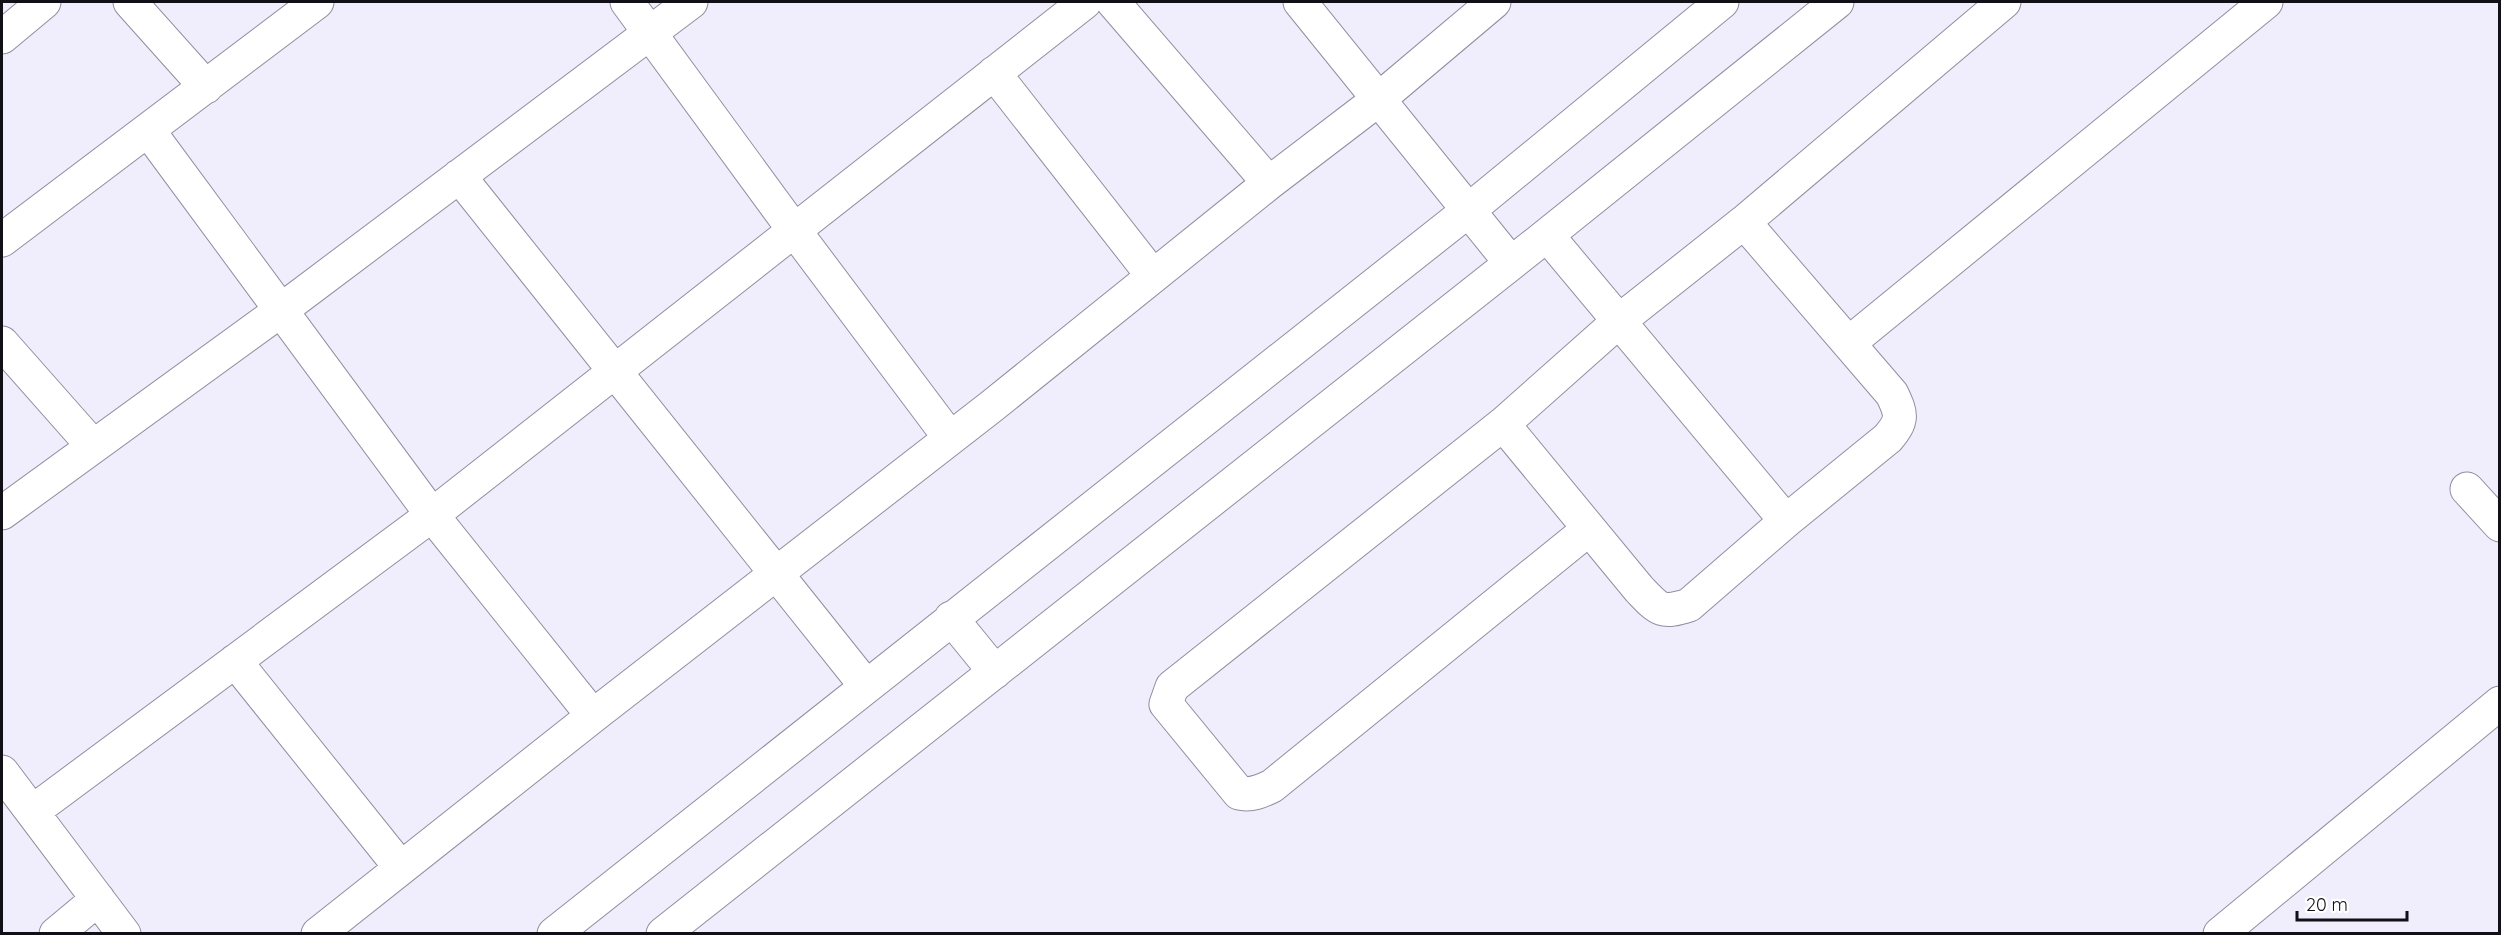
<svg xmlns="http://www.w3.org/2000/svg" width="2501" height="935" viewBox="0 0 2501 935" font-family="Quicksand,sans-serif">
<rect width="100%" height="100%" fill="#f0edfc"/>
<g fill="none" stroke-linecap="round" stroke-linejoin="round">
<g stroke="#918e9f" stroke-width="35">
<path id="minor" d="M130 2 206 87
M627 2 794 230 950 438
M1113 2 1269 183
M1300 2 1511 263
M2 37 44 2
M994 73 1153 276
M148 130 432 515 593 716
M459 176 866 686
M1547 235 1786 521
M2 240 317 2
M2 343 93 446
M1849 343 2266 2
M1503 424 1639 589C1659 610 1661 614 1689 605L1786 521 1888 438C1903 420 1902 415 1892 394L1744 222
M2467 489 2500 525
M2 513 280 311 691 2
M1589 529 1272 786C1262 791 1251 796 1239 793L1166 704 1172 687 1503 424 1619 321 1744 222 2004 2
M951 618 995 672
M235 661 401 868
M2 772 124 934
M32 812 432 515 1085 2
M56 934 98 899
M318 934 593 716 992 406 1269 183 1379 99 1494 2
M554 934 1469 210 1722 2
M663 934 1547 235 1837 2
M2220 934 2500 703"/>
</g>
<use href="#minor" stroke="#fff" stroke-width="33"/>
</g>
<rect width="2501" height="935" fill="none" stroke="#111016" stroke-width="6"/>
<path d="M2297 911v9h110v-9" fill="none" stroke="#111016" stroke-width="3"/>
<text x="2306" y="911" font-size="18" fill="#111016" stroke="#ffffff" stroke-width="4.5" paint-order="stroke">20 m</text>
</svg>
